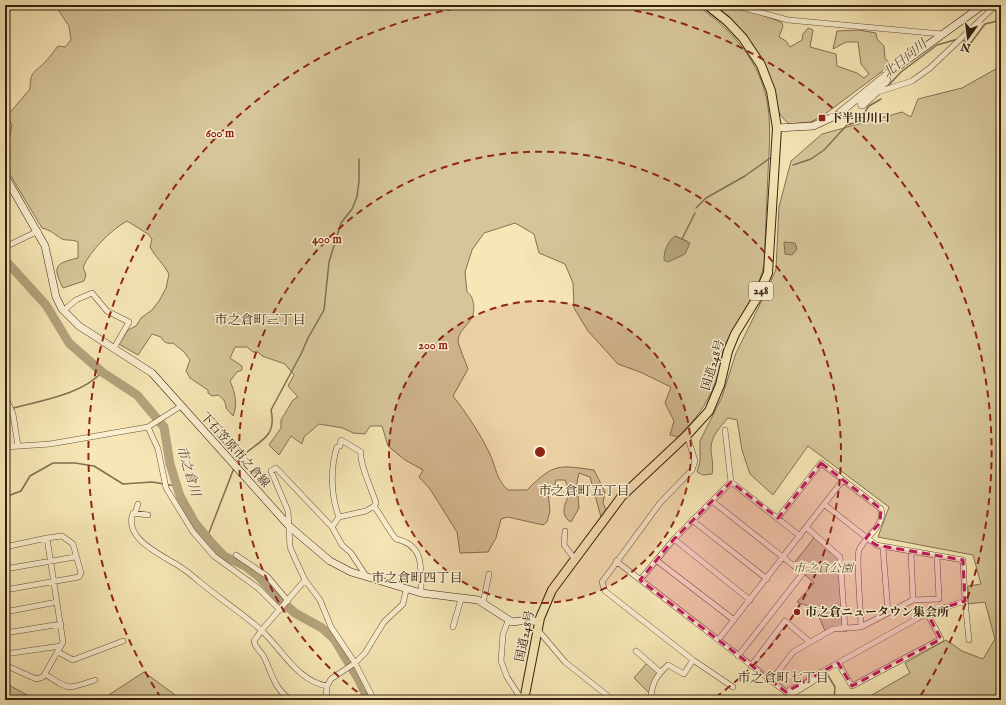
<svg xmlns="http://www.w3.org/2000/svg" width="1006" height="705" viewBox="0 0 1006 705" font-family="'IM FELL English','Noto Serif JP',serif">
<rect width="100%" height="100%" fill="#f7e7b6"/>
<filter id="stains"><feTurbulence type="fractalNoise" baseFrequency=".005" numOctaves="4"/><feColorMatrix values="0 0 0 0 .2 0 0 0 0 .09 0 0 0 0 .02 0 0 0 .5 -.17"/></filter>
<radialGradient id="worn" r=".72"><stop offset=".6" stop-color="#630" stop-opacity="0"/><stop offset="1" stop-color="#630" stop-opacity=".3"/></radialGradient>
<path fill="#d6c59a" stroke="#847254" fill-rule="evenodd" d="M55 5H696C731 28 762 63 768 107 771 128 769 151 768 173 767 204 765 234 764 265 758 293 740 316 727 341 722 350 722 361 719 371 710 401 700 414 678 437L670 435 674 421 665 403 671 387 640 372 618 364 588 331 574 308 573 283 565 264 539 253 534 234 515 223 484 233 472 250 465 272 467 292C471 295 472 297 473 302 478 322 461 324 458 340 458 345 466 363 468 369L453 396C467 414 479 432 489 452 496 466 496 480 508 490H527C554 463 558 465 594 470L605 492 603 503 606 510 601 517 590 477 579 473 577 482 579 508 571 522C559 515 565 503 570 493L565 480H556L554 489 548 492 550 511 547 522 543 525 508 517 501 519 496 538 488 552 460 553 457 532 430 489 419 477 423 470 405 460 388 446 382 426H370L365 434 353 433 343 428 319 424 304 437 302 444 291 436 279 455 269 445 281 428V420L293 400 298 397 288 386 294 375 285 364 262 356 258 352H253L247 347H235L230 358 242 366V370L237 372 230 381C235 392 238 405 233 416L226 408C226 402 223 398 218 395L212 396 208 393V390L190 378 186 371 190 360 184 352 173 343C167 344 164 343 161 337L152 334 138 355 119 344 128 330 136 326 141 318 152 310 159 301 166 288 169 274C164 264 155 257 150 247L152 239 148 234 127 221C112 229 90 251 83 267L86 275 84 281 63 288C51 265 57 263 78 258V242C73 239 67 241 62 239 55 235 51 230 42 228L6 168 10 158 8 144 12 125 7 116 30 89C30 70 35 73 45 62 50 57 54 51 58 46L65 47 71 40 69 26ZM675 236 687 241 680 256Z
M721 7C741 8 764 14 782 23L783 26 779 37 786 41 790 47 802 40 803 34 808 28 813 30 810 47 836 54 837 66 857 73 864 78 869 74 861 64 858 42H846L833 49 837 31 859 30 876 33 877 39 884 46 885 59 892 64 825 114 811 122 789 124C774 111 779 105 773 89 760 56 746 34 721 10Z
M1001 66V700H863L910 673 905 663 946 640 962 651 983 659 995 639 985 602 968 604V586L981 584 973 555 878 537 889 507 808 446 773 495 750 474 742 450 737 420 728 418C721 426 711 436 711 448 711 458 714 462 712 474L703 475 697 472 700 462V441L722 397 736 353 769 286 776 269 779 207 791 161 822 134 902 112 911 117 918 99 962 88Z
M816 535 840 557 845 629H833L826 633C818 615 817 608 797 602L814 583 805 575 806 572 795 562Z
M647 663 658 671 649 693 634 678Z
M144 672 182 700H101Z
M5 683 29 696 48 700H5Z"/>
<path fill="#b4a37d" stroke="#806f51" d="M675 236 690 243 685 254 668 262 664 260C664 251 667 242 675 236Z
M784 242 795 243 797 249 792 255 785 254Z"/>
<g fill="none" stroke-linecap="round" stroke-linejoin="round">
<path stroke="#806f51" stroke-width="1.5" d="M962 40 970 44 985 24 1001 20
M887 87 901 72 937 45 958 39
M793 165 811 159 824 150 847 125 858 122 869 106 881 99
M696 208 706 198 745 176 770 158
M682 239 695 213
M13 408C40 401 83 394 102 372
M238 461C254 441 278 441 271 410L302 352 308 338 324 310 329 262 341 223 352 209 357 197 359 181V159
M5 497 21 491 30 476 53 463H75L94 466 123 484 152 482 176 486
M207 538 234 468
M826 672 835 687 834 700"/>
<path stroke="#b4a37d" stroke-width="9" d="M5 260 46 305 69 343 102 372 137 395 164 427 170 464 180 496 195 523 210 541 224 556 245 566 259 577 280 600 295 613 322 628 334 639 359 680 368 700"/>
<g stroke="#645239" stroke-width="6">
<path id="minor" d="M734 5 788 20 942 34
M885 76 888 80 887 82 860 103 861 106H863L878 92 912 81 930 68 996 5
M5 247 38 231
M63 311 76 300 92 293 107 311 129 322 114 348
M5 396 13 414 18 446
M148 427 158 449 166 488 193 532 214 556 258 588 280 610
M725 430 731 482
M5 447 50 444 148 427 181 406
M712 501 803 573 738 656
M135 513 138 504
M148 515 133 513C123 539 162 555 179 566 187 571 194 577 201 583 220 599 242 613 261 630 282 649 297 681 327 686
M339 517 366 511 374 506
M778 518 821 463 881 509C886 525 865 537 859 550 856 557 861 615 861 627
M692 520 767 579
M332 527 339 517C331 497 330 468 337 447L340 446 341 440 361 452C359 463 372 490 376 503L374 506C382 517 388 529 396 539 425 545 421 569 421 593
M807 528 840 557 845 629
M565 531 564 545 574 558
M674 539 750 600
M5 547 47 538 63 642 43 677 36 679 5 665
M883 548 888 613
M911 552 913 600
M236 555 267 576 288 601
M656 560 734 620
M616 561 786 692 927 613 965 601 963 560 876 545 825 505
M5 569 75 557
M366 576 351 553 342 545 332 527 276 468 271 471 288 511 290 547 297 563 305 580 320 600 331 627 355 663 374 700
M640 580 674 539 731 482 800 536
M5 590 79 577 81 573 73 544 62 536 47 538
M965 601 969 640
M483 603 489 574
M5 612 57 602
M508 621 503 634 501 661 507 677 520 697 524 700
M453 627 461 599
M538 630 565 662 613 700
M5 633 61 624
M718 640 843 480
M636 651 660 672
M58 652 73 660 123 641
M5 654 61 646
M693 660 733 687
M838 663 852 686 941 639 927 613
M751 666 785 621 810 642
M45 674C70 690 66 690 95 680
M771 681 793 652 833 629 861 627 913 600 939 599 937 557
M293 700C276 694 271 671 264 657 261 651 255 648 254 641L261 631 305 580
M326 700 327 686 331 679 355 663 365 653 384 622 403 604 406 590
M650 700C653 682 655 677 668 665L684 674 693 660 605 591 602 582 660 503 692 470 695 461 687 435
M783 700 820 677 821 672"/>
</g>
<g stroke="#33200f" stroke-width="8">
<path id="secondary" d="M777 128 813 126 837 115 885 76 983 5
M5 176 45 246 56 297 62 309 79 326 152 373 290 527 330 561 351 572 421 593 478 600 512 622 528 620 539 622"/>
</g>
<g stroke="#33200f" stroke-width="10">
<path id="trunk" d="M524 700 540 618 552 590 622 496 687 435 709 411 720 385 728 351 735 334 757 298 768 273 777 128 771 91 761 65 743 38 727 21 707 5"/>
</g>
<use href="#minor" stroke="#faefd0" stroke-width="5"/>
<use href="#secondary" stroke="#faefd0" stroke-width="7"/>
<use href="#trunk" stroke="#f7e7b6" stroke-width="8"/>
</g>
<path fill="#c2185b" fill-opacity="0.2" stroke="#c2185b" stroke-width="3" stroke-dasharray="8 5" stroke-linejoin="round" d="M821 463 881 509 880 523 866 538 876 545 963 560 965 601 927 613 941 639 852 686 838 663 786 692 640 580 674 539 731 482 778 518Z"/>
<circle cx="540" cy="452" r="151" fill="#8f2418" fill-opacity=".12"/>
<g fill="none" stroke="#8f2418" stroke-width="2" stroke-dasharray="7 5">
<circle cx="540" cy="452" r="151"/>
<path d="M367 699A301 301 0 1 1 713 699"/>
<path d="M161 698A452 452 0 0 1 469 6M611 6A452 452 0 0 1 919 698"/>
</g>
<g fill="#8f2418" stroke="#faefd0" stroke-width="1.5">
<rect x="818" y="114" width="8" height="8" rx="2"/>
<circle cx="797" cy="612" r="4"/>
</g>
<g text-anchor="middle" dominant-baseline="central" stroke-width="3" stroke-linejoin="round" paint-order="stroke">
<rect fill="#faefd0" stroke="#6f5e49" stroke-width="1" x="749" y="282" width="24" height="18" rx="3"/>
<g font-size="11" font-weight="bold" fill="#33200f">
<text x="761" y="291">248</text>
</g>
<g font-size="12" font-weight="bold" fill="#33200f" stroke="#faefd0" text-anchor="start">
<text x="830" y="118">下半田川口</text>
<text x="805" y="612">市之倉ニュータウン集会所</text>
</g>
<g font-size="12" fill="#33200f" stroke="#faefd0">
<text transform="translate(713 365) rotate(-73)">国道248号</text>
<text transform="translate(235 450) rotate(48)">下石笠原市之倉線</text>
<text transform="translate(525 636) rotate(-78)">国道248号</text>
</g>
<g font-size="12" font-style="italic" fill="#645239" stroke="#faefd0">
<text x="823" y="568">市之倉公園</text>
</g>
<g font-size="13" font-style="italic" fill="#604e36" stroke="#faefd0">
<text transform="translate(905 59) rotate(-39)">北日向川</text>
<text transform="translate(188 471) rotate(73)">市之倉川</text>
</g>
<g font-size="13" fill="#33200f" stroke="#faefd0">
<text x="260" y="320">市之倉町三丁目</text>
<text x="584" y="491">市之倉町五丁目</text>
<text x="417" y="578">市之倉町四丁目</text>
<text x="783" y="678">市之倉町七丁目</text>
</g>
</g>
<circle cx="540" cy="452" r="6" fill="#8f2418" stroke="#faefd0" stroke-width="2"/>
<g font-size="12" text-anchor="middle" font-weight="bold" fill="#8f2418" stroke="#faefd0" stroke-width="3" stroke-linejoin="round" paint-order="stroke">
<text x="220" y="137">600 m</text>
<text x="327" y="243">400 m</text>
<text x="433" y="349">200 m</text>
</g>
<rect width="1006" height="705" fill="none" stroke="#f7e7b6" stroke-width="20"/>
<rect x="6" y="6" width="994" height="693" fill="none" stroke="#33200f" stroke-width="2"/>
<rect x="10" y="10" width="986" height="685" fill="none" stroke="#33200f"/>
<g transform="translate(968 38) rotate(194)" stroke="#faefd0" stroke-width="3" paint-order="stroke">
<path d="M0-3L7 15L0 10L-7 15Z" fill="#33200f"/>
<text y="-6" font-size="11" font-weight="bold" text-anchor="middle" fill="#33200f">N</text>
</g>
<rect width="100%" height="100%" filter="url(#stains)"/>
<rect width="100%" height="100%" fill="url(#worn)"/>
</svg>
